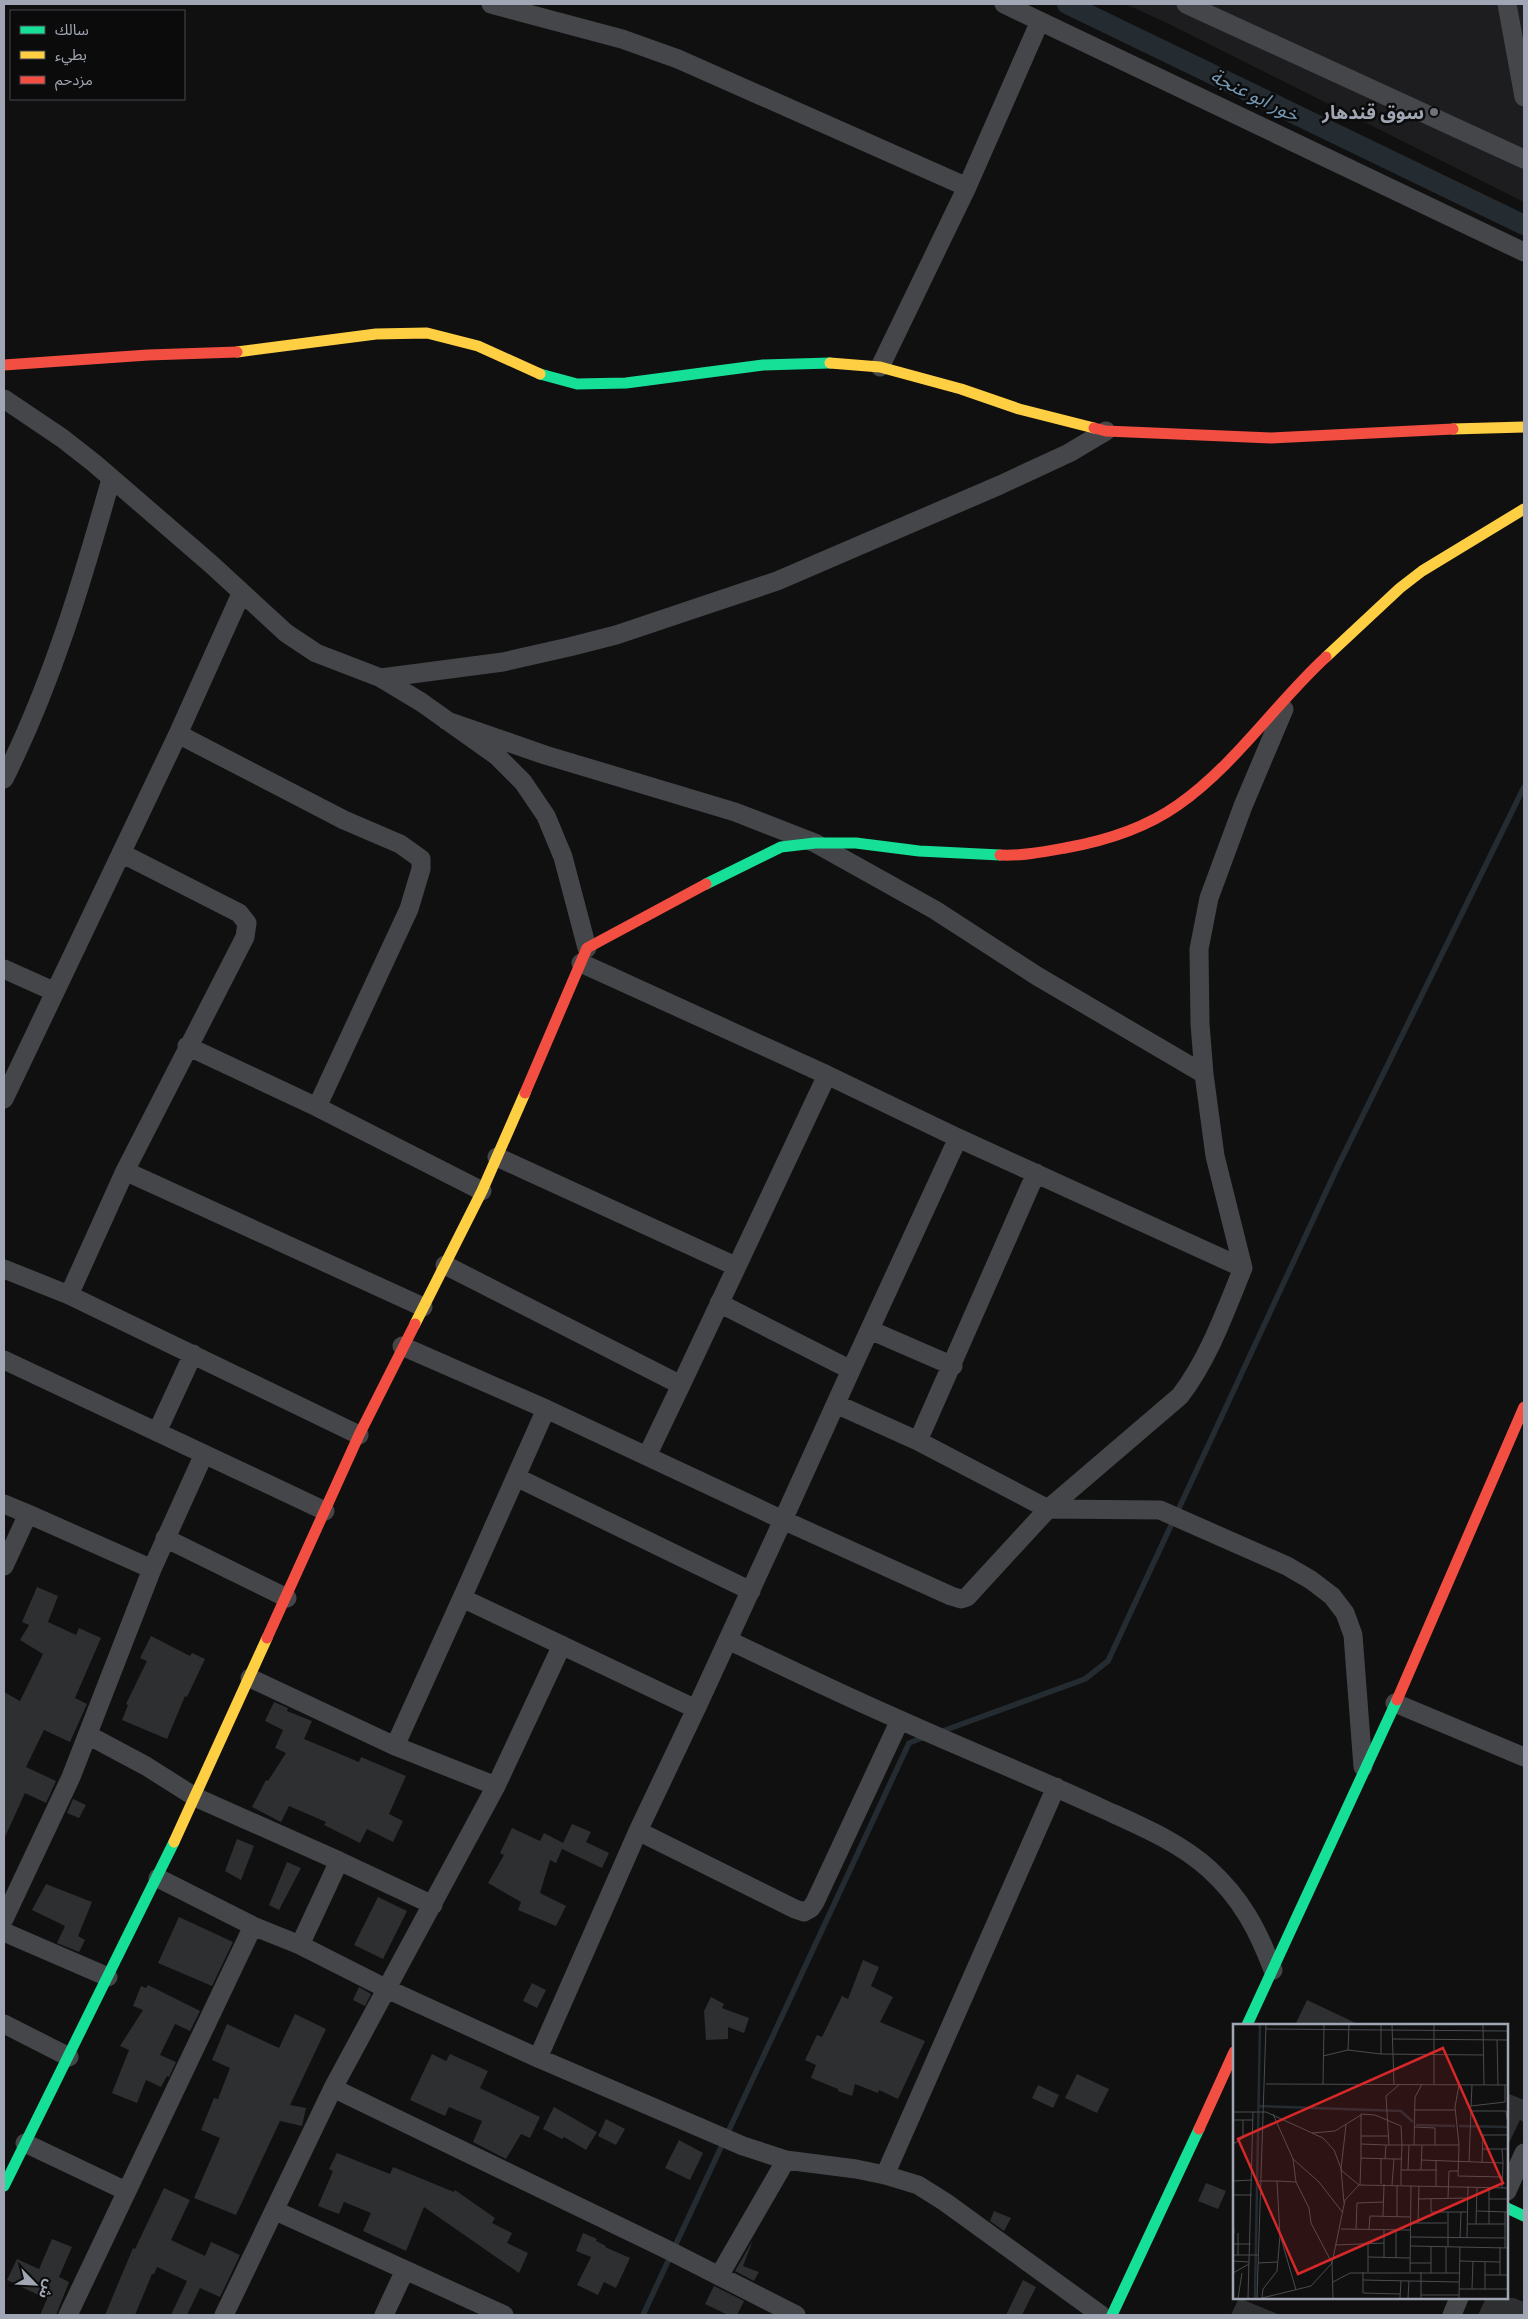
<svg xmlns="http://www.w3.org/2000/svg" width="1528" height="2319" viewBox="0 0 1528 2319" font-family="Cabin,'Noto Sans Arabic',sans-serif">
<rect width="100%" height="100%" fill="#101010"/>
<path fill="#1d1d1f" d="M1125 4H1524V202L1165 22Z"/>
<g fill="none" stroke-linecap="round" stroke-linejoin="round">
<path stroke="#242c32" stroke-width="5.5" d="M940 1732 1085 1679 1108 1661 1338 1166 1524 787
M643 2315 909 1743 927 1736"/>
<path stroke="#242c32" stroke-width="20" d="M1067 4 1524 225"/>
</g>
<path fill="#2e2f31" d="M37 1587 58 1596 48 1622 76 1635 79 1628 101 1638 75 1698 87 1704 70 1742 44 1730 26 1767 56 1781 46 1803 25 1793 4 1839V1692L20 1701 43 1654 20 1640 29 1625 22 1622Z
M151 1636 190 1656 192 1653 205 1659 187 1697 185 1696 167 1739 122 1720 128 1705 126 1704 147 1661 140 1658Z
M274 1702 288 1708 287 1711 312 1721 304 1739 359 1762 361 1757 406 1776 389 1814 403 1821 393 1842 367 1829 360 1843 324 1825 326 1822 289 1806 281 1822 252 1807 266 1780 268 1781 286 1753 275 1748 283 1730 265 1721Z
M73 1799 86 1805 79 1818 67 1813Z
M572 1824 591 1832 586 1842 609 1853 602 1868 562 1849 556 1863 550 1860 540 1893 566 1906 556 1926 518 1910 521 1902 488 1883 504 1855 500 1853 512 1828 540 1841 544 1833 563 1843Z
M237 1839 254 1846 241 1880 225 1871Z
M287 1862 301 1868 279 1910 269 1905Z
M46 1884 92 1902 78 1936 85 1940 79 1952 57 1943 65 1926 32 1910Z
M378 1897 407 1911 383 1959 354 1945Z
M179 1917 233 1942 212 1986 158 1963Z
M863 1960 879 1967 871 1986 893 1997 880 2022 925 2041 898 2099 879 2090 878 2093 855 2084 852 2096 838 2091V2089L811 2078 816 2065 805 2060 817 2035 822 2037 842 1996 848 1999Z
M532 1983 546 1990 537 2008 523 2001Z
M148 1985 200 2011 190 2031 175 2024 160 2055 176 2062 169 2077 167 2076 161 2087 146 2080 137 2103 112 2093 129 2050 120 2046 143 2010 133 2006 141 1986 146 1988Z
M359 1987 371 1994 365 2006 353 2000Z
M711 1997 724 2004 722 2008 749 2018 744 2033 728 2027V2039L706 2040 704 2011Z
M1307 2000 1360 2025H1295Z
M295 2014 326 2029 290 2105 306 2108 302 2126 280 2121 236 2215 194 2198 220 2138 201 2130 214 2098 218 2099 230 2068 212 2060 227 2024 279 2048Z
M432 2054 446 2061 450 2054 488 2071 480 2088 540 2117 530 2138 521 2134 506 2159 473 2142 482 2121 449 2107 445 2116 410 2100Z
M1077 2074 1109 2089 1097 2113 1065 2098Z
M1038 2085 1059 2095 1053 2108 1032 2098Z
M1507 2093 1524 2100V2122L1520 2120 1507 2147Z
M554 2107 597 2132 586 2150 564 2137 562 2139 543 2129Z
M606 2119 625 2129 616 2145 598 2136Z
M679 2140 703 2153 690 2180 665 2168Z
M337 2153 390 2174 393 2167 454 2192 455 2190 495 2218 492 2223 512 2233 507 2243 528 2253 519 2273 424 2207 406 2251 363 2231 371 2213 344 2202 339 2214 318 2206 333 2171 329 2169Z
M1206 2183 1226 2191 1218 2209 1198 2201Z
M164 2188 190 2200 171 2240 205 2256 211 2242 240 2255 220 2297 200 2288 187 2315H171L187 2281 157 2267 154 2274H152L135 2315H105L133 2248 135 2249Z
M994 2211 1011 2218 1004 2231 990 2221Z
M583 2233 597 2239 596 2241 606 2246 605 2247 630 2258 616 2288 604 2282 598 2295 577 2285 591 2257 576 2251Z
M52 2239 72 2247 59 2277 69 2282 56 2315H40L47 2299 7 2280 17 2259 39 2269Z
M753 2240 743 2266 759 2272 754 2281 735 2271Z
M1023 2280 1036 2287 1022 2315H1006Z
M714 2286 744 2301 737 2315H728L705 2304Z
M1239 2298 1280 2315H1231Z
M1486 2298H1514L1524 2302V2315H1478Z"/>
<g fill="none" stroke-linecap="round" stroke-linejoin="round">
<path stroke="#444649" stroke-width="19" d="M491 4 622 39 678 59 967 187 880 367
M1004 4 1524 252
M1186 4 1524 159
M1507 4 1524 97
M967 187 1040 21
M4 399 62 438 94 463 211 564 286 633 316 653 381 678 421 702 497 756 523 782 546 816 563 857 587 948
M381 678 503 662 569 647 616 635 777 581 1000 485 1069 453 1106 431
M447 721 545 755 735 812 815 843 935 910 1037 976 1204 1074
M178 734 344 820 400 844 421 859V869L409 909 317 1107
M4 779C52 683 82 582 111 479
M581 963 827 1075 681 1385
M4 969 53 991
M187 1046 317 1107 482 1191
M827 1075 958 1138 851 1370
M4 1099 178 734 241 594
M497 1157 735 1266
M125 1171 423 1307
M445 1265 681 1385 647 1456
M1243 1268 1215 1156 1204 1074 1200 1024 1199 949 1209 898 1243 806 1284 709
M4 1269 69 1295 359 1435
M69 1295 125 1171 245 937 247 923 239 913 121 853
M719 1303 851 1370 783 1520 951 1596 961 1599 967 1597 1048 1509 1180 1396C1209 1358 1225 1312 1243 1268L958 1138
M870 1330 953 1366
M402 1346 546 1409 783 1520 696 1709 462 1598 546 1409
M4 1360 325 1511
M836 1404 918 1441 1048 1509 1160 1510 1287 1566 1311 1580 1332 1596 1345 1613 1353 1635 1363 1767
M157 1432 193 1354
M918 1441 1036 1173
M516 1477 751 1591
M4 1504 28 1514
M165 1538 287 1598
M4 1566 28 1514 152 1569
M728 1640C785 1667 842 1695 900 1720 967 1750 1034 1777 1101 1808 1138 1825 1178 1841 1209 1869 1241 1898 1258 1930 1273 1970
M250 1678 395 1746 496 1786
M1395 1703 1524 1757
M88 1735 146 1766 195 1797 339 1861 300 1945
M395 1746 462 1598
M638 1831 795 1909 804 1912 811 1908 815 1902 900 1720
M339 1861 433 1905
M158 1878 253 1926
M4 1919 71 1777 152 1569 204 1454
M4 1932 108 1977
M4 2024 69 2057
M538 2058 743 2146 786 2160 856 2169 885 2175 918 2185 945 2202 1101 2315
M333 2088 666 2249 796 2315
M25 2143 126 2191
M885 2175 1056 1787
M1507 2191 1524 2153
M276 2211 504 2315
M719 2276 786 2160
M68 2315 253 1926 300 1945 387 1989 538 2058 638 1831 696 1709
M224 2315 333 2088 496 1786 562 1645
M384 2315 405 2270
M1452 2315 1459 2298"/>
<path stroke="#16e098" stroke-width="11" d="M540 374 577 384 626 383 763 365 830 363
M706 884 781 847 815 843H856L919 851 1000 855
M1247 2025 1397 1700
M4 2186 174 1842
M1507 2208 1524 2216
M1112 2315 1199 2129"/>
<path stroke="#ffcf43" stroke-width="11" d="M237 352 376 334 427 333 478 346 540 374
M830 363 880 367 961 389 1019 409 1094 428
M1453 429 1524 427
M1326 657 1400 588 1422 571 1524 509
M415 1324 482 1191 525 1093
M174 1842 267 1638"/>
<path stroke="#f24e42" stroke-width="11" d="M4 365 148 355 237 352
M1094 428 1106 431 1271 438 1453 429
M1000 855C1022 856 1043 852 1065 848 1105 841 1144 829 1178 805 1235 765 1275 704 1326 657
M525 1093 587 948 706 884
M267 1638 359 1435 415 1324
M1397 1700 1524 1407
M1199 2129 1234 2052"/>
</g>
<circle fill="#6e727a" stroke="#0b0b0c" stroke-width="2" cx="1434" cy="112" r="5"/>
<g text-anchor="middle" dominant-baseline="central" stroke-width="5" stroke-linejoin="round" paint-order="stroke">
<g font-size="19" font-weight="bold" fill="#a0a6b3" stroke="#0b0b0c" text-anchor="end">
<text x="1424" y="112">سوق قندهار</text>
</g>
<g font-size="20" font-style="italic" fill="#7497b1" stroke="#0b0b0c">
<text transform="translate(1255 95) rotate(26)">خور ابو عنجة</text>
</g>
</g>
<g transform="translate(1233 2024)">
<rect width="275" height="275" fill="#101010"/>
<path fill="none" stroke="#242c32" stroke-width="2.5" d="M26 82 168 87 180 98M183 101 222 102M226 102 275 103M22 274 27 1"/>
<path fill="none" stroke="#4a4c51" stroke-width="1" d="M159 1 161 60M250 1 251 61M33 5 275 7M160 15 275 16M264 16 265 61M115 26 116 1M148 30V1M90 32 115 26 148 30 251 31M33 60 275 61M90 60 91 1M201 60V1M238 82 272 78V61M238 83 239 61M181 86H222M0 88H33L90 114 101 126 109 147 126 161 275 164M40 90 60 135 63 158 76 184 78 199 99 239M0 96H20M10 96V114M182 103 202 104V121M79 109 102 107 128 91M128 112H156M0 120 20 108M128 120V90L142 91 168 102 169 121H153L152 135M156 121 153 72 167 60M181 121 182 73 189 60M189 121H226L225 152 269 153M226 121 222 83 226 61M249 125H269M128 134V120L153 121M60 135 86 158 110 189M188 136 270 139 269 125H275M203 136V162M236 138 238 87H273L275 101M249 139 250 111H275M168 146H188L189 121H169L168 146V161M175 146 176 121M188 146H204M0 157 19 156M26 157H44M148 160V135M127 161 128 134 161 135M159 161 161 135H168M256 163V200M269 164 270 139M0 171H19M215 174 216 147H225M185 175 235 174M198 175V188H215V223M256 175H275M111 179 108 145 113 101M243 187 275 188M215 188H235M0 190 1 209M150 192 151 160M164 193V161M177 199H214M185 199 186 162M235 200H272M243 200 244 163M108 205 177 206M123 205 124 179 150 178M136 205 137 192 177 193M151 206V233M177 213 272 214M48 214 63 266M227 214 228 188M234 214 235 162M0 220H18M103 221 151 219M177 222 275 224M213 223V249M267 223V251M272 224V188M0 231H5V209M5 231H25M135 233 177 234M163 234V206M0 237 16 238M227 237 267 238M25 239 44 238M177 239H198M130 248V269L167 270M135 248V219M177 248 178 162M0 249 16 240M198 249V222M252 251H275M130 256 226 258M100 258 117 249H226M226 265H275M239 265 240 237M252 265V238M188 271H226M5 274 9 249M15 274 20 88M24 274 33 1M29 274 30 265 44 247 47 212 44 157 63 158M29 274 78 262 99 239M100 274 99 239 112 176 126 161M167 274 168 257M175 274 176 257M188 274V248M226 274 227 223"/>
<path fill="#d62828" fill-opacity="0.15" stroke="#d62828" stroke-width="2.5" d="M210 24 270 159 65 250 5 115Z"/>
<rect width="275" height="275" fill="none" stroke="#a0a6b3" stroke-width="2.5"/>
</g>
<rect width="1528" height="2319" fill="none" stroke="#a0a6b3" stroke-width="10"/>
<rect x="10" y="10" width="175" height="90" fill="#0b0b0c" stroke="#47494f"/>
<rect x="20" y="26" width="25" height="8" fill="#16e098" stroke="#47494f"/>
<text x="55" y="35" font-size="15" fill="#a0a6b3">سالك</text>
<rect x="20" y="51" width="25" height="8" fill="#ffcf43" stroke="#47494f"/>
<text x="55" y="60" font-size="15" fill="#a0a6b3">بطيء</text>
<rect x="20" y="76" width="25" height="8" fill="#f24e42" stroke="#47494f"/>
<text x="55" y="85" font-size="15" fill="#a0a6b3">مزدحم</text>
<g transform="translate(35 2284) rotate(114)" stroke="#0b0b0c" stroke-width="4" paint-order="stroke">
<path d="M0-4L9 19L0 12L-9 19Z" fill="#a0a6b3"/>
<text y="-8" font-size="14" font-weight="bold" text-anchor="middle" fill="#a0a6b3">ش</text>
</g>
</svg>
